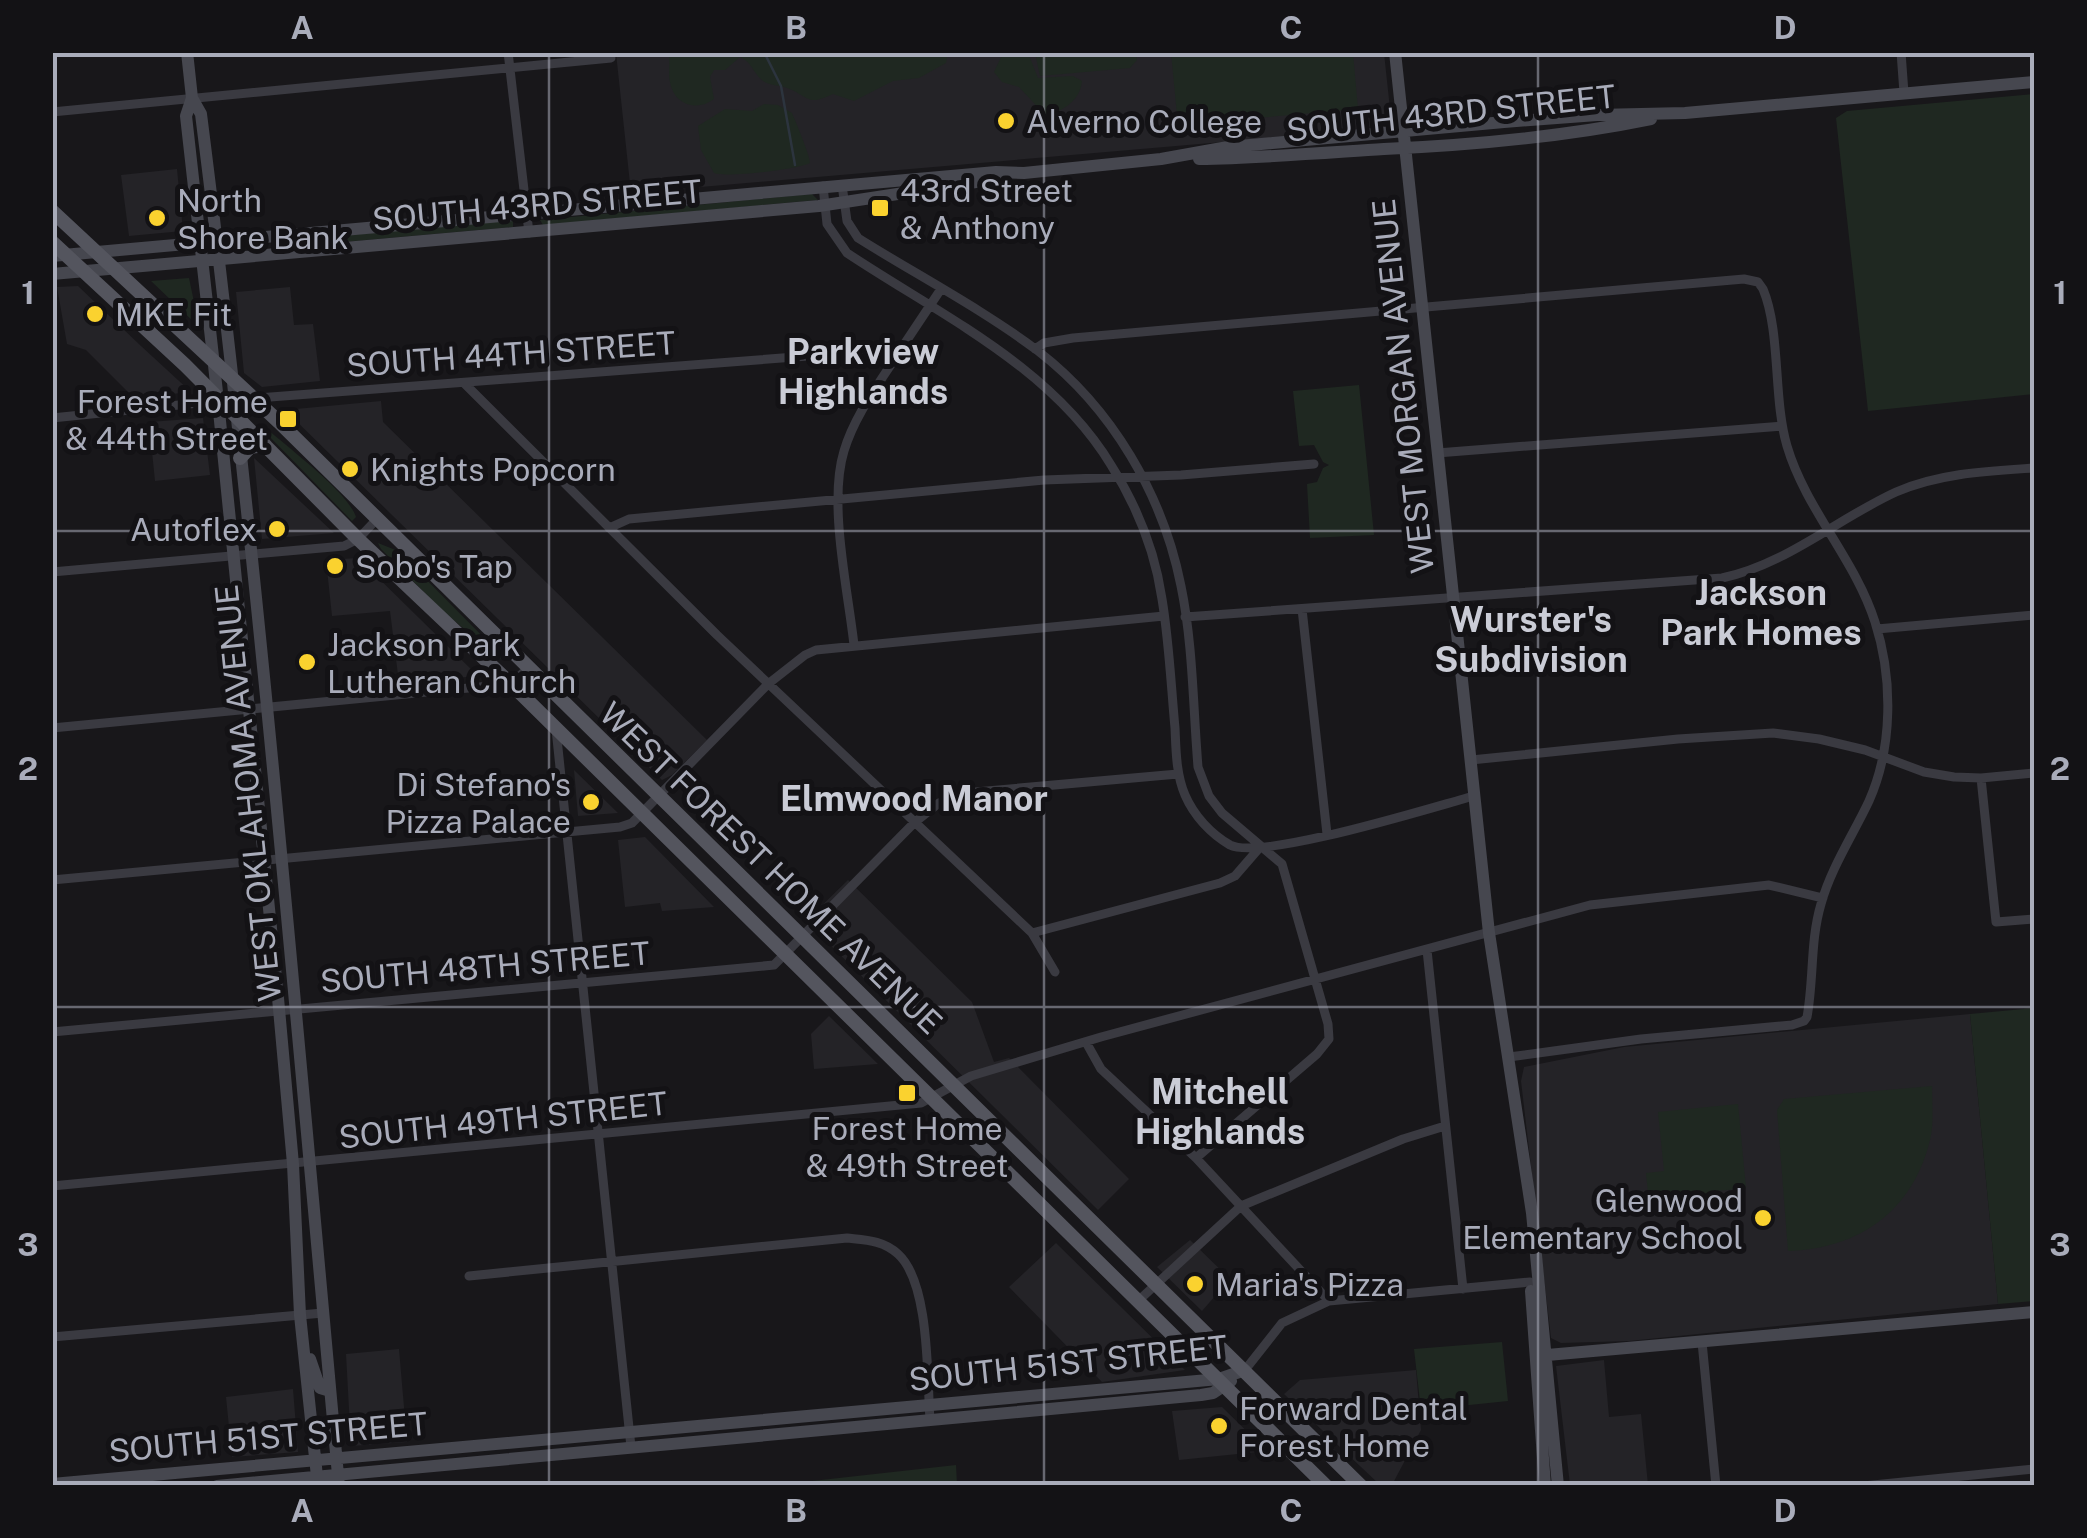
<svg xmlns="http://www.w3.org/2000/svg" width="2087" height="1538" viewBox="0 0 2087 1538" font-family="'Public Sans',sans-serif">
<rect width="100%" height="100%" fill="#18171a"/>
<path fill="#242327" d="M616 53H1384L1391 118 1383 128 1362 130 631 193Z
M177 169 183 231 129 236 121 175Z
M78 286 141 346 191 392 134 398 86 350 67 344 57 287Z
M290 287 294 325 313 324 320 381 262 387 244 373 236 292Z
M381 401 383 422 707 740 672 775 662 780 285 410Z
M203 418 210 475 155 481 149 422Z
M254 458 334 533 262 539Z
M358 558 478 676 399 683 390 611 332 616 326 560Z
M574 770 618 813 578 816Z
M645 837 714 907 662 911 660 903 625 907 618 840Z
M848 880 972 1002 994 1062 1009 1058 1129 1179 1098 1210 806 921Z
M1970 1014 1998 1304 1629 1341 1561 1343 1551 1338 1521 1081 1524 1067 1624 1047Z
M829 1016 878 1064 814 1069 811 1034Z
M1190 1240 1230 1279 1202 1311 1157 1267Z
M1056 1243 1185 1370 1102 1382 1009 1287Z
M399 1349 407 1442 351 1446 346 1354Z
M1604 1360 1609 1417 1641 1414 1648 1485H1570L1556 1366Z
M1416 1370 1421 1430 1392 1485H1380L1284 1394 1300 1380Z
M293 1389 298 1452 232 1457 226 1397Z
M1222 1407 1267 1451 1179 1460 1172 1411Z"/>
<path fill="#1f2821" d="M798 52 799 55 948 53 946 63 919 78 893 81 854 101 833 94C806 107 809 96 787 88 779 85 770 86 763 81 753 73 752 62 740 57L725 70H714L710 77 714 99C697 112 674 105 670 82 668 75 670 65 669 57L664 53Z
M1003 53H1028L1038 78 1073 76 1082 81C1080 101 1064 110 1046 116L1019 87 1002 82 994 72Z
M1035 53H1136L1137 60 1130 68 1040 76Z
M1171 53H1353L1358 109 1178 125Z
M2034 94V394L1868 411 1836 118 1847 111Z
M764 104 778 105 792 113C796 122 810 156 810 163 800 169 725 178 714 173L701 150 698 126 725 109 752 111Z
M812 194 818 200 543 225 540 220Z
M513 220V227L298 246 299 243 328 237Z
M189 278 198 321 196 324 151 281Z
M1359 385 1374 535 1310 538 1307 484 1317 482 1323 468 1329 465 1323 462 1314 445 1299 446 1293 391Z
M266 428C287 447 349 493 356 517L352 521 264 431Z
M378 543 398 551 503 657 500 659 444 612 381 549Z
M2034 1008V1301L1998 1304 1970 1014Z
M1932 1086C1932 1104 1934 1123 1930 1140 1913 1211 1859 1249 1788 1251L1777 1110 1784 1099Z
M1738 1104 1746 1188 1717 1191 1718 1208 1650 1214 1646 1173 1664 1171 1658 1112Z
M1502 1342 1508 1401 1421 1410 1414 1349Z
M956 1465 957 1485H813L812 1481Z"/>
<g fill="none" stroke-linecap="round" stroke-linejoin="round">
<path stroke="#2c343e" stroke-width="2.5" d="M764 52 781 86 795 165"/>
<path stroke="#3a3a41" stroke-width="9" d="M508 52 529 233
M1901 52 1904 93
M52 112 611 58
M842 185 847 221 858 238C917 275 982 309 1038 351 1112 408 1163 495 1181 586 1193 644 1193 707 1198 767L1209 796 1222 813 1282 864 1328 1024 1329 1039 1317 1054 1196 1158
M823 186 827 224 847 253C940 315 1051 366 1111 465 1137 506 1155 551 1162 599 1169 641 1171 685 1175 728 1176 750 1176 774 1185 795 1194 816 1211 834 1230 845 1261 861 1433 807 1474 796
M1035 349 1044 343 1073 338 1744 279 1758 282 1763 289C1781 332 1773 399 1787 446 1806 510 1855 559 1875 622 1893 678 1893 747 1869 801 1853 835 1831 868 1821 904 1810 941 1814 979 1807 1017L1804 1021 1792 1025 1641 1039 1509 1057
M464 383 717 635 1032 933 1055 972
M52 418 218 401 901 349 941 289
M1437 453 1782 426
M609 528 629 519 1044 480 1181 475 1314 464
M52 572 344 546 358 539 377 519
M1302 609 1327 834
M1185 617 1722 578C1787 564 1837 519 1896 492 1939 473 1989 471 2034 468
M1877 629 2034 615
M854 645C848 590 828 503 844 451 855 414 881 381 901 349
M52 728 511 684 528 668
M556 729 631 1447
M1471 760 1678 739 1773 733 1819 739 1865 750 1924 772 1954 777 1981 778 2034 773
M1981 778 1996 922 2034 919
M52 880 620 827 632 823 768 684 805 655 816 650 1164 616
M1032 933 1220 883 1235 876 1261 846
M1427 950 1463 1289
M52 1032 774 965 914 823 939 803 964 793 1178 774
M1087 1044 1101 1069 1196 1158 1329 1301
M52 1186 921 1103 971 1076 1101 1037 1590 905 1769 885 1823 898
M469 1276 847 1238C865 1240 883 1240 898 1254 930 1283 927 1378 930 1420
M1138 1301 1241 1206 1403 1139 1445 1126
M52 1337 323 1313
M1702 1342 1716 1486
M1245 1370 1282 1323 1329 1301 1530 1282
M1863 1486 2034 1469"/>
<path stroke="#46474f" stroke-width="12" d="M187 52 192 98 201 114C259 570 297 1028 339 1486
M1395 52 1489 933 1532 1213 1558 1486
M192 98 186 116 218 401 278 998 293 1164 300 1315 318 1486
M1199 159C1261 158 1322 153 1384 149 1473 145 1563 137 1651 119
M52 256 996 172 1024 173 1161 159 1228 147 1504 122 1597 115 1685 113 2034 82
M52 274 819 206 1002 178
M1531 1291 1545 1486
M1536 1356 2034 1312
M310 1359 320 1388 330 1391
M52 1484 1175 1383 1219 1379 1245 1370
M217 1486 1201 1395 1213 1393 1231 1381"/>
<path stroke="#54555e" stroke-width="14" d="M52 211 279 422 1361 1486
M52 242 185 365 358 539 511 684 1326 1486
M240 458 250 447 265 445"/>
</g>
<path fill="none" stroke="#a9acba" stroke-width="2.5" stroke-opacity="0.55" d="M549 52V1486M1044 52V1486M1538 52V1486M52 531H2034M52 1007H2034"/>
<g fill="#fad22f" stroke="#131215" stroke-width="4">
<circle cx="1006" cy="121" r="10"/>
<rect x="870" y="198" width="20" height="20" rx="5"/>
<circle cx="157" cy="218" r="10"/>
<circle cx="95" cy="314" r="10"/>
<rect x="278" y="409" width="20" height="20" rx="5"/>
<circle cx="350" cy="469" r="10"/>
<circle cx="277" cy="529" r="10"/>
<circle cx="335" cy="566" r="10"/>
<circle cx="307" cy="662" r="10"/>
<circle cx="591" cy="802" r="10"/>
<rect x="897" y="1083" width="20" height="20" rx="5"/>
<circle cx="1763" cy="1218" r="10"/>
<circle cx="1195" cy="1284" r="10"/>
<circle cx="1219" cy="1426" r="10"/>
</g>
<g text-anchor="middle" dominant-baseline="central" stroke-width="10" stroke-linejoin="round" paint-order="stroke">
<g font-size="32" fill="#a9acba" stroke="#131215">
<text transform="translate(1451 113) rotate(-6)">SOUTH 43RD STREET</text>
<text transform="translate(537 205) rotate(-5)">SOUTH 43RD STREET</text>
<text transform="translate(511 354) rotate(-4)">SOUTH 44TH STREET</text>
<text transform="translate(1403 386) rotate(-96)">WEST MORGAN AVENUE</text>
<text transform="translate(248 793) rotate(-96)">WEST OKLAHOMA AVENUE</text>
<text transform="translate(771 868) rotate(44)">WEST FOREST HOME AVENUE</text>
<text transform="translate(485 967) rotate(-5)">SOUTH 48TH STREET</text>
<text transform="translate(503 1120) rotate(-6)">SOUTH 49TH STREET</text>
<text transform="translate(1068 1363) rotate(-6)">SOUTH 51ST STREET</text>
<text transform="translate(268 1437) rotate(-5)">SOUTH 51ST STREET</text>
</g>
<g font-size="32" fill="#a9acba" stroke="#131215" text-anchor="start">
<text x="1026" y="121">Alverno College</text>
<text x="900" y="190">43rd Street<tspan x="900" dy="37">&amp; Anthony</tspan></text>
<text x="177" y="200">North<tspan x="177" dy="37">Shore Bank</tspan></text>
<text x="115" y="314">MKE Fit</text>
<text x="268" y="401" text-anchor="end">Forest Home<tspan x="268" dy="37">&amp; 44th Street</tspan></text>
<text x="370" y="469">Knights Popcorn</text>
<text x="257" y="529" text-anchor="end">Autoflex</text>
<text x="355" y="566">Sobo's Tap</text>
<text x="327" y="644">Jackson Park<tspan x="327" dy="37">Lutheran Church</tspan></text>
<text x="571" y="784" text-anchor="end">Di Stefano's<tspan x="571" dy="37">Pizza Palace</tspan></text>
<text x="907" y="1128" text-anchor="middle">Forest Home<tspan x="907" dy="37">&amp; 49th Street</tspan></text>
<text x="1743" y="1200" text-anchor="end">Glenwood<tspan x="1743" dy="37">Elementary School</tspan></text>
<text x="1215" y="1284">Maria's Pizza</text>
<text x="1239" y="1408">Forward Dental<tspan x="1239" dy="37">Forest Home</tspan></text>
</g>
<g font-size="35" font-weight="bold" fill="#caccd6" stroke="#131215">
<text x="863" y="351">Parkview<tspan x="863" dy="40">Highlands</tspan></text>
<text x="1761" y="592">Jackson<tspan x="1761" dy="40">Park Homes</tspan></text>
<text x="1531" y="619">Wurster's<tspan x="1531" dy="40">Subdivision</tspan></text>
<text x="914" y="798">Elmwood Manor</text>
<text x="1220" y="1091">Mitchell<tspan x="1220" dy="40">Highlands</tspan></text>
</g>
</g>
<rect width="2087" height="1538" fill="none" stroke="#131215" stroke-width="110"/>
<rect x="55" y="55" width="1977" height="1428" fill="none" stroke="#a9acba" stroke-width="4"/>
<g font-size="32" text-anchor="middle" font-weight="bold" fill="#a9acba">
<text x="302" y="39">A</text>
<text x="796" y="39">B</text>
<text x="1291" y="39">C</text>
<text x="1785" y="39">D</text>
<text x="28" y="304">1</text>
<text x="2060" y="304">1</text>
<text x="28" y="780">2</text>
<text x="2060" y="780">2</text>
<text x="28" y="1256">3</text>
<text x="2060" y="1256">3</text>
<text x="302" y="1522">A</text>
<text x="796" y="1522">B</text>
<text x="1291" y="1522">C</text>
<text x="1785" y="1522">D</text>
</g>
</svg>
